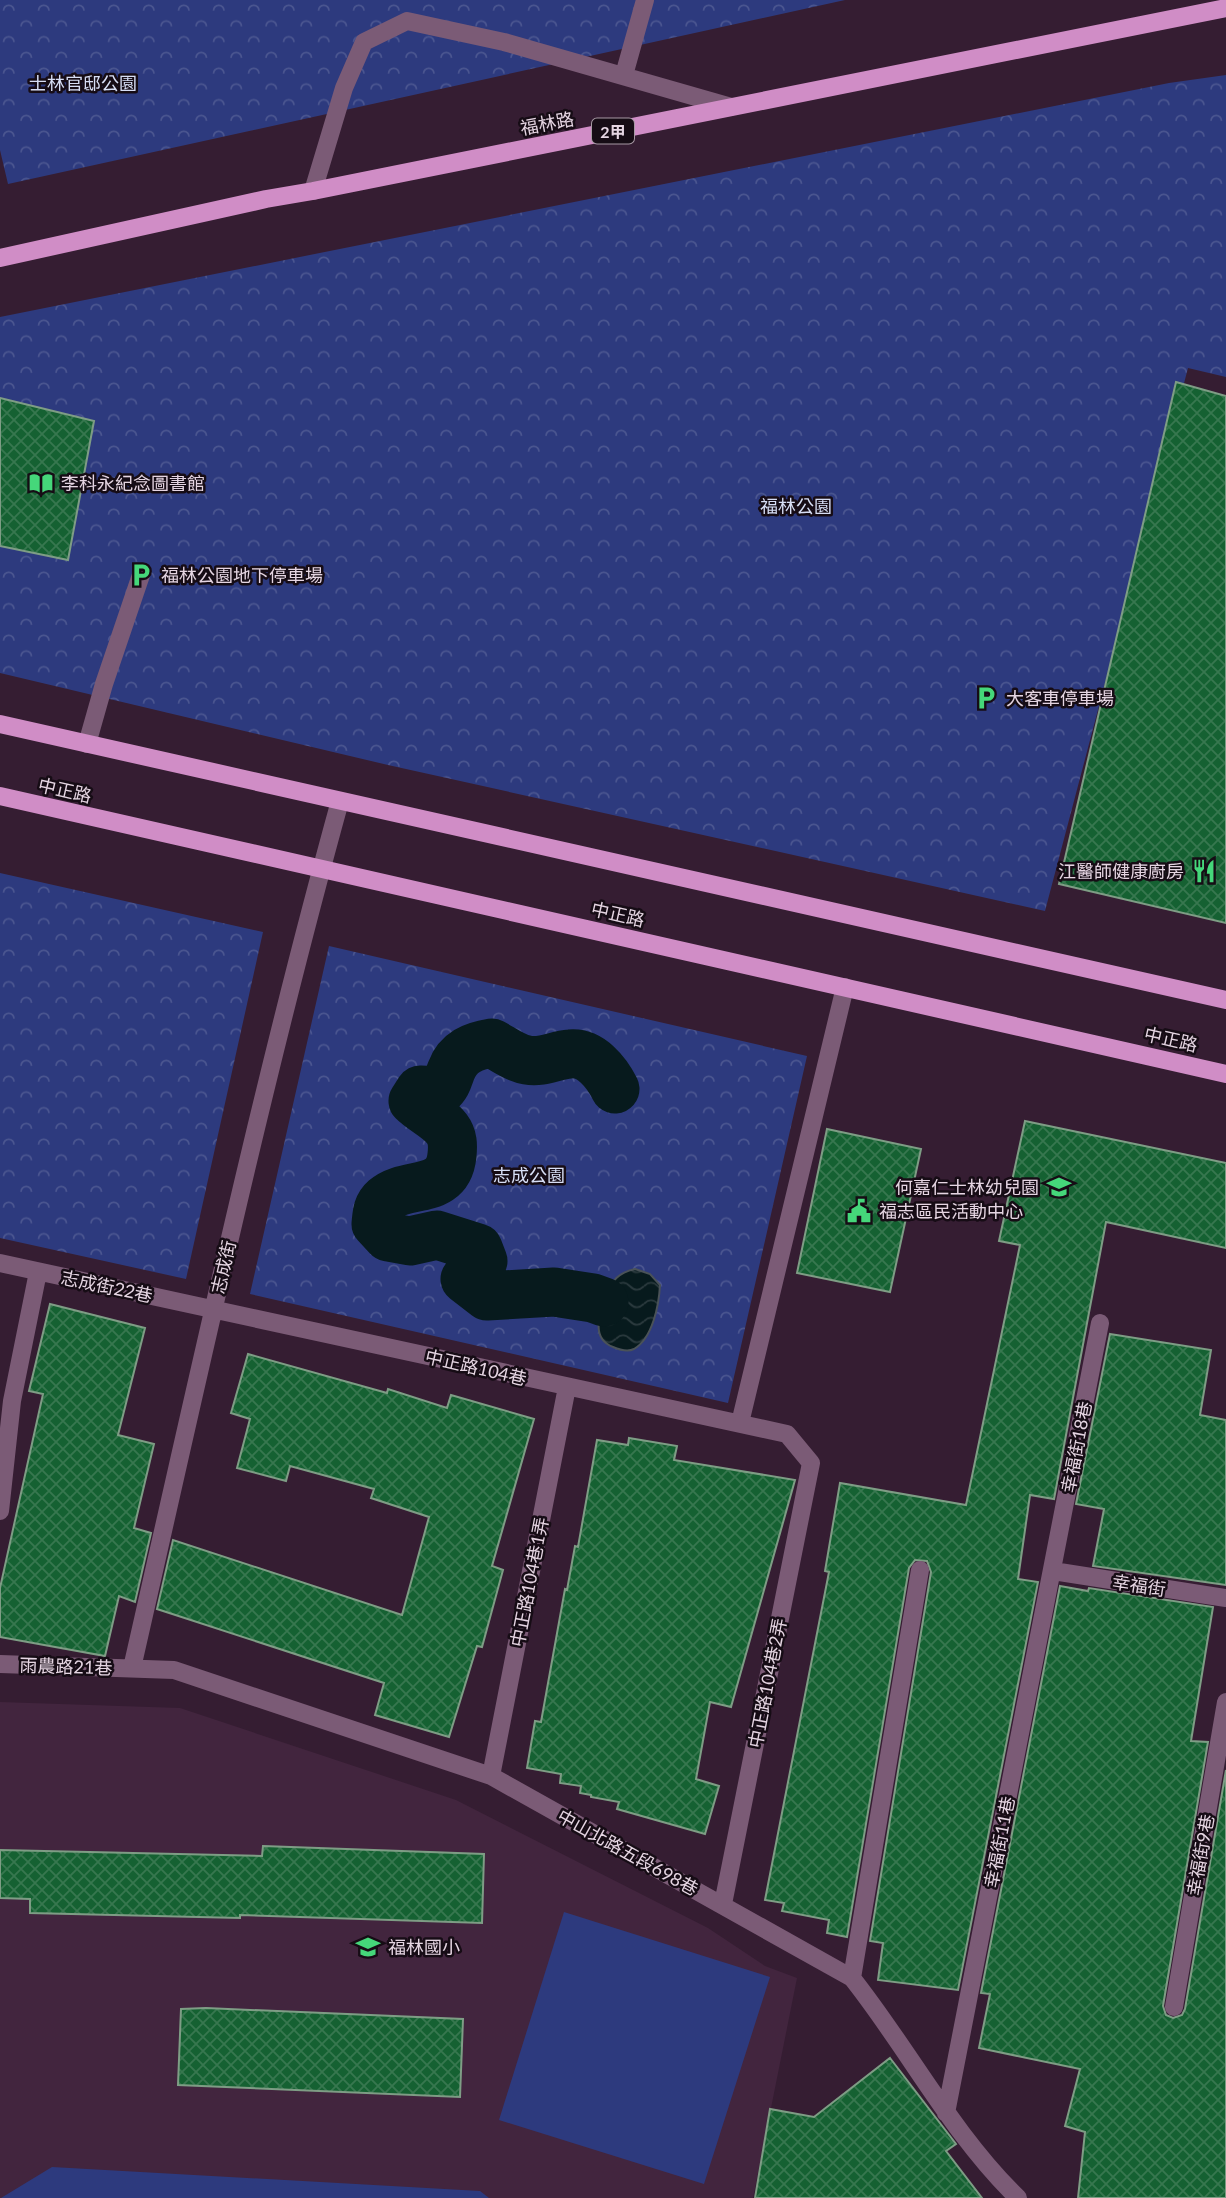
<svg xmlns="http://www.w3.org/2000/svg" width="1226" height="2198" viewBox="0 0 1226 2198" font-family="Lato,'Noto Sans TC',sans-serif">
<defs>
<pattern id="park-crowns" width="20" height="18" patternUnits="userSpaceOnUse" patternTransform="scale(1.75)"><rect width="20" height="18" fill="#2d3a7e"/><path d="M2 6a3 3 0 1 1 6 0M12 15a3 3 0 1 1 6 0" fill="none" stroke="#4b5690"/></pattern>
<pattern id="water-waves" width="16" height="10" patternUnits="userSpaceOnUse" patternTransform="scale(1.75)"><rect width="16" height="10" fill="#071a1d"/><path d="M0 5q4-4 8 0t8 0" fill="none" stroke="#2b3a3e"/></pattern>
<pattern id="building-cross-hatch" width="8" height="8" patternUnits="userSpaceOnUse" patternTransform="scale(1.75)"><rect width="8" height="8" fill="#156132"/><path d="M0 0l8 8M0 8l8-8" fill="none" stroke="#37774f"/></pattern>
</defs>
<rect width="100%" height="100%" fill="#351d32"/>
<path fill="#42253e" d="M0 1702 180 1708 456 1800 708 1928 765 1966 797 1978 753 2198H0Z"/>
<path fill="url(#park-crowns)" d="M0 0H845L8 184 0 150Z
M1226 75V377L1188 368 1045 911 388 765 0 673V317L1169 83Z
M0 873 263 932 186 1279 0 1238Z
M329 946 807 1056 728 1403 250 1294Z"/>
<path fill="#2d3a7e" d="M564 1912 770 1977 704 2184 499 2120Z
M52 2167 480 2191 489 2198H1Z"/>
<path fill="url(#water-waves)" stroke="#4a5258" stroke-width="2" d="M635 1269 650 1274 660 1285C659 1304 653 1338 634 1349 628 1352 620 1350 613 1347 590 1338 600 1314 606 1296 612 1280 618 1273 635 1269Z"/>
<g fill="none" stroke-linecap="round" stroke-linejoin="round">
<path stroke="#071a1d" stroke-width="49" d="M604 1302 593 1298 554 1292 487 1296 465 1279 483 1261 478 1248 437 1235 410 1241 388 1237 376 1224C377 1214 377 1206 385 1199 407 1180 448 1196 452 1155 453 1145 453 1137 447 1129 438 1117 423 1111 413 1101L420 1090 440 1091C447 1085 448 1079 451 1071 458 1052 473 1046 492 1043 503 1049 515 1058 527 1060 543 1063 555 1055 570 1054 591 1052 607 1073 615 1089"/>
</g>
<path fill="url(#building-cross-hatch)" stroke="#7e9d85" stroke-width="2" d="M1176 382 1226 396V923L1059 884Z
M0 398 94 421 68 560 0 546Z
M1025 1121 1226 1163V1248L1106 1222 1054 1499 1030 1495 1018 1579 1038 1582 958 1990 878 1980 883 1943 870 1941 931 1572 927 1561 915 1560 909 1568 847 1937 827 1933 829 1920 782 1911 784 1903 765 1900 829 1572 825 1571 840 1483 966 1505 1020 1245 999 1241Z
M827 1129 921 1149 890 1292 797 1273Z
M50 1304 145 1328 118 1435 154 1444 134 1528 151 1533 135 1602 119 1596 105 1656 0 1637V1588L43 1394 29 1391Z
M1110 1334 1211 1350 1200 1415 1226 1420V1585L1093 1566 1104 1509 1076 1504Z
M248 1354 387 1393 388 1389 447 1408 451 1395 534 1419 492 1566 503 1570 482 1647 477 1646 449 1737 375 1715 384 1683 157 1609 173 1540 402 1615 429 1517 371 1498 374 1489 290 1466 286 1481 237 1468 250 1419 231 1413Z
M629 1438 677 1446 674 1460 795 1480 731 1707 710 1702 696 1779 719 1786 705 1834 617 1809 619 1802 591 1797V1795L580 1793 581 1786 560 1783 561 1774 527 1768 535 1721 541 1722 565 1589 567 1590 575 1546 578 1547 597 1440 628 1445Z
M1060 1586 1088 1591 1089 1588 1213 1607 1191 1741 1208 1742 1163 2006 1166 2015 1173 2018 1182 2015 1185 2009 1226 1770V2198H1078L1085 2132 1065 2126 1080 2069 979 2048 990 1994 981 1993Z
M263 1846 484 1854 482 1923 240 1915V1918L30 1913V1899L0 1898V1850L262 1856Z
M206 2008 463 2019 460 2097 178 2085 181 2009Z
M890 2058 956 2144 946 2151 982 2198H755L770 2109 814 2117Z"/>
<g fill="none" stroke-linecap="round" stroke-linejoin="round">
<path stroke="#7b5b76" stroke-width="18" d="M624 75 645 0
M313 191 344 88 364 42 407 21 504 42 731 107
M87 744 104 684 141 575
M0 1263 787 1434 811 1463 723 1904
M740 1423 845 987
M0 1511 12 1401 38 1272
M1053 1571 1226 1598
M0 1664 174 1670 491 1776 852 1978C909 2050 952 2134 1018 2198
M132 1668C198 1378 261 1087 340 801
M491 1776 567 1387
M852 1978 920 1570
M1174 2007 1226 1702
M946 2113 1100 1323"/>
<path stroke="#d08dc6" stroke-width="18" d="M0 258 266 199 313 191 1226 8
M0 724 1226 1000
M0 796 1226 1074"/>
</g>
<defs>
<g id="library-bare" transform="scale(1.89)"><path d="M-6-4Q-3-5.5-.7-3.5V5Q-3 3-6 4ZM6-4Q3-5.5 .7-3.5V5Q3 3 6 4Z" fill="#45d77a" stroke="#160c15" stroke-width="2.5" paint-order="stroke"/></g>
<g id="parking-bare" transform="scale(1.89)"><path d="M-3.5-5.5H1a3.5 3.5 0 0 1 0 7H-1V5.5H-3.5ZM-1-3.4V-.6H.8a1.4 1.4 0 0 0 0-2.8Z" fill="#45d77a" stroke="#160c15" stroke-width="2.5" paint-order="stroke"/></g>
<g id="restaurant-bare" transform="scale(1.89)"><path d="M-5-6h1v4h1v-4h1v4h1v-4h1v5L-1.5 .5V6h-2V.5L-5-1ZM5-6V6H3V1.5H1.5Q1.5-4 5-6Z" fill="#45d77a" stroke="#160c15" stroke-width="2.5" paint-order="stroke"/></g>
<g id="school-bare" transform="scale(1.89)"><path d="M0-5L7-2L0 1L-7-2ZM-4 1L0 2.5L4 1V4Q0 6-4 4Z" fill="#45d77a" stroke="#160c15" stroke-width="2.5" paint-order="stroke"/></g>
<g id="civic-bare" transform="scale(1.89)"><path d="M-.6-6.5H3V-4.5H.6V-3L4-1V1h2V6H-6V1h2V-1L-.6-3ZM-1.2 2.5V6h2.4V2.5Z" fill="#45d77a" stroke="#160c15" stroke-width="2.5" paint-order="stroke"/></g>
</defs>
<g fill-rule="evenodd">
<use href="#library-bare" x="41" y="483"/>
<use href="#parking-bare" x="141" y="575"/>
<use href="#parking-bare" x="986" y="698"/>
<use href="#restaurant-bare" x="1204" y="871"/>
<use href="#school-bare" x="1059" y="1187"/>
<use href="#civic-bare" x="859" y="1211"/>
<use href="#school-bare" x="368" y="1947"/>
</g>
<g text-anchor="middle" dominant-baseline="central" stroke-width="5" stroke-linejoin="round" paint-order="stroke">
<rect fill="#160c15" stroke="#a799a4" stroke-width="2" x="592" y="118.5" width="42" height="25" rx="5"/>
<g font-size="16" font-weight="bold" fill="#e5d5e2">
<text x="613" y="131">2甲</text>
</g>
<g font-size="18" fill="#d7def5" stroke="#160c15">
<text x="83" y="83">士林官邸公園</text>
<text x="796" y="506">福林公園</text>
<text x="529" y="1175">志成公園</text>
</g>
<g font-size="18" fill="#e5d5e2" stroke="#160c15">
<text transform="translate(547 123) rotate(-11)">福林路</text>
<text transform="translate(65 790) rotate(13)">中正路</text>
<text transform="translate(618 914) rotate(13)">中正路</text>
<text transform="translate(1171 1039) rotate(13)">中正路</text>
<text transform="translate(223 1267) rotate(-77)">志成街</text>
<text transform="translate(107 1286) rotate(12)">志成街22巷</text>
<text transform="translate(476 1367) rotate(13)">中正路104巷</text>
<text transform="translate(1076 1447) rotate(-79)">幸福街18巷</text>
<text transform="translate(529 1582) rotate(-79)">中正路104巷1弄</text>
<text transform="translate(1139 1585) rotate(9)">幸福街</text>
<text transform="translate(66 1666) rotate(2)">雨農路21巷</text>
<text transform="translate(767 1683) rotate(-79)">中正路104巷2弄</text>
<text transform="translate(999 1842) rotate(-79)">幸福街11巷</text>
<text transform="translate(628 1852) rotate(29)">中山北路五段698巷</text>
<text transform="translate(1200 1855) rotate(-80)">幸福街9巷</text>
</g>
<g font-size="18" fill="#e5d5e2" stroke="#160c15" text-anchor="start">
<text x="61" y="483">李科永紀念圖書館</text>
<text x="161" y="575">福林公園地下停車場</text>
<text x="1006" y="698">大客車停車場</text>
<text x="1184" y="871" text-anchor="end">江醫師健康廚房</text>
<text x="1039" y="1187" text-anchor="end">何嘉仁士林幼兒園</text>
<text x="879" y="1211">福志區民活動中心</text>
<text x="388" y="1947">福林國小</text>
</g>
</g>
</svg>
